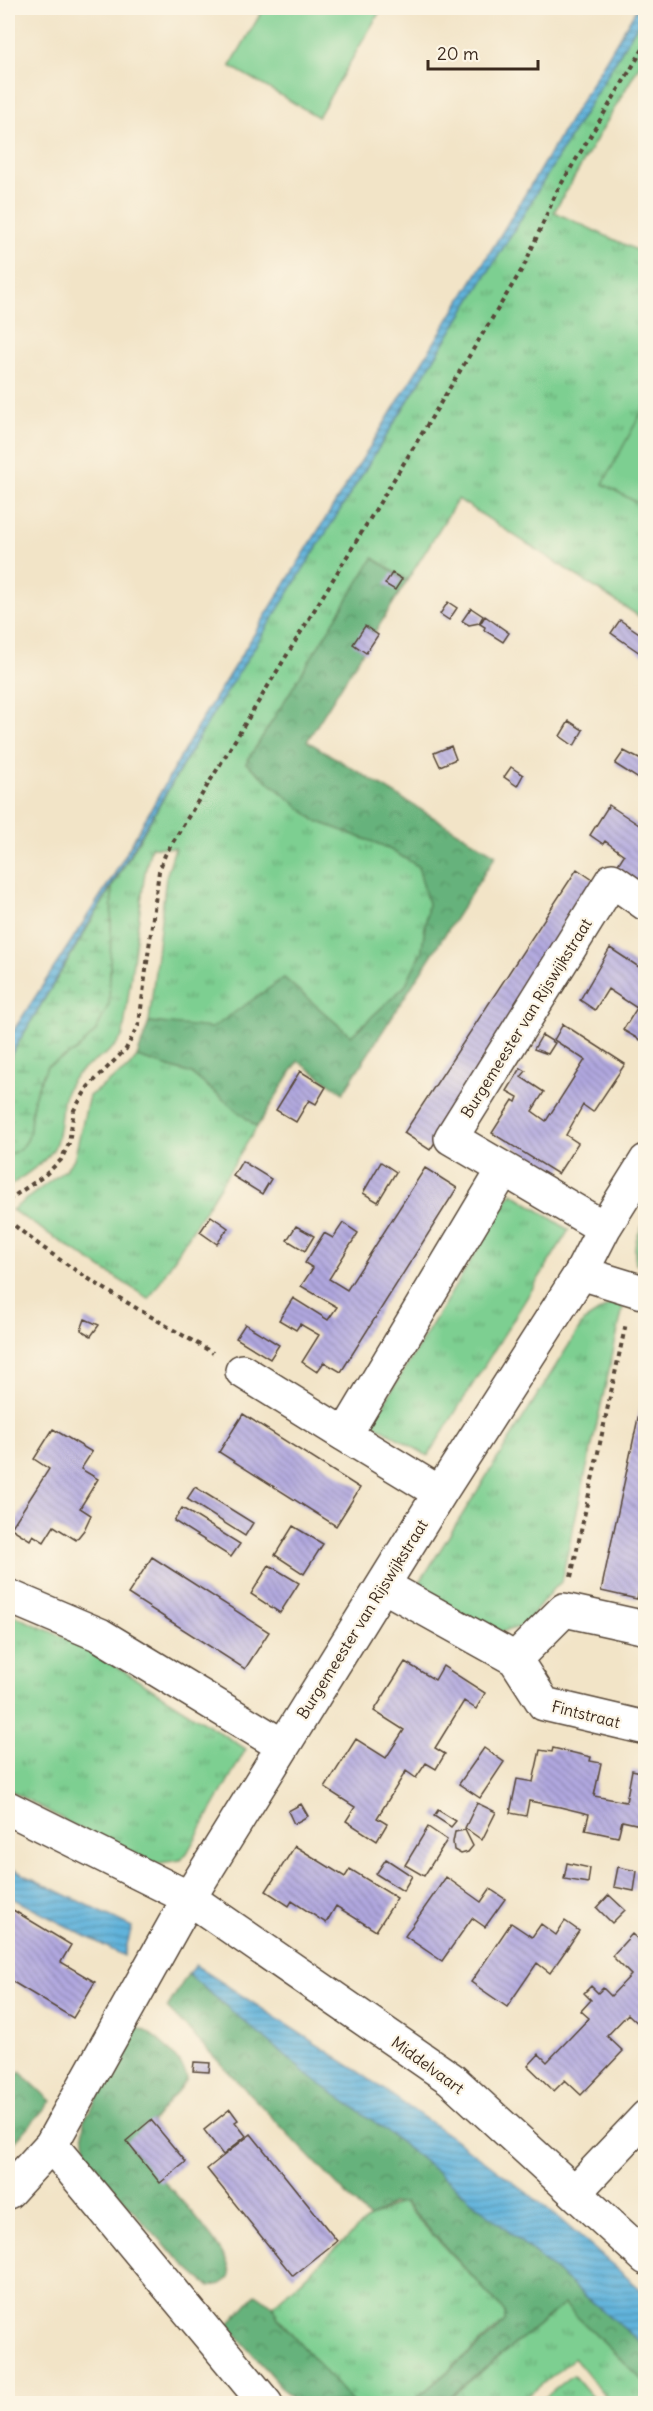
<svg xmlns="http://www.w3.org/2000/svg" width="653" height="2411" viewBox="0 0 653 2411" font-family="Delius,sans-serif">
<defs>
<pattern id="grass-tufts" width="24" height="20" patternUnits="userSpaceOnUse" patternTransform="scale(1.5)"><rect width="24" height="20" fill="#7dcf91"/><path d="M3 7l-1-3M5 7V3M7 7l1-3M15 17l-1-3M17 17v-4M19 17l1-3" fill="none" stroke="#68a876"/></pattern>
<pattern id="forest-crowns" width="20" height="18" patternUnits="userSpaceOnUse" patternTransform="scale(1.5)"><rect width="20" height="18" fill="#66b27b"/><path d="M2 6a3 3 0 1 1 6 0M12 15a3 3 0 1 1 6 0" fill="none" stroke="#559164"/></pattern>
<pattern id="wetland-marsh" width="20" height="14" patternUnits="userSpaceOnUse" patternTransform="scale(1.5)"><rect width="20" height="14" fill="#7dcf91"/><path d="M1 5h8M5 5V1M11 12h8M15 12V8" fill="none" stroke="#68a876"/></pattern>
<pattern id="water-rules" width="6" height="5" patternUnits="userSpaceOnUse" patternTransform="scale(1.5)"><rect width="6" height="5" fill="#60b3dc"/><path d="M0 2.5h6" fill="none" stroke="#5092b2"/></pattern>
<pattern id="building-back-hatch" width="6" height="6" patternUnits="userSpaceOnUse" patternTransform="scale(1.5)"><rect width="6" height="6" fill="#b0a7df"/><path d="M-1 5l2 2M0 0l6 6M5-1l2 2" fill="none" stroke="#9088b4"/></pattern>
</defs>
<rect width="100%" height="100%" fill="#fcf5e5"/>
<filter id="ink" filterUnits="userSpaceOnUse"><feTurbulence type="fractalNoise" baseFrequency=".0167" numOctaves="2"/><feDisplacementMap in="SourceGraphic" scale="12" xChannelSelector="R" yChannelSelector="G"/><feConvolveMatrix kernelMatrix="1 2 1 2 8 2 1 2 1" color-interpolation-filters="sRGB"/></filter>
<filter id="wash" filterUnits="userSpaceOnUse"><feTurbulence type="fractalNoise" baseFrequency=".008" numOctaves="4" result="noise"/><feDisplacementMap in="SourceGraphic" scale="24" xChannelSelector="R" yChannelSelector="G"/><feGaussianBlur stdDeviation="1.35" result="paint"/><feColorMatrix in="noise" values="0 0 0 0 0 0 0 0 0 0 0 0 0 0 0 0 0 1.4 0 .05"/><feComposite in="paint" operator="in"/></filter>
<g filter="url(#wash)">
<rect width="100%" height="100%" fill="#f2e4c7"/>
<path fill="url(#grass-tufts)" stroke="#5c7c58" stroke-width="1.5" d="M645 12V56L554 212 645 254V406L603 484 645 507V620L458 499 407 581 374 558 246 763 316 821 384 846 418 866 428 903 422 950 405 986 351 1036 284 978 212 1029 149 1022 166 877 175 848 151 847 145 872 123 1035C111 1058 81 1063 69 1085 58 1104 63 1129 54 1148 48 1161 19 1179 8 1187V1155C37 1143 27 1128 33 1103 35 1090 42 1078 47 1066L76 1051 95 1032 109 1004 112 887 208 722 508 240Z
M137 1057 192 1074 257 1127 149 1299 12 1210 65 1170 74 1159 89 1096 129 1067Z
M512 1193 569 1230 428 1456 372 1423Z
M645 1221V1267L636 1264C633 1245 636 1237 645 1221Z
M611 1304H618L623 1308 561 1582 552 1590 524 1626 501 1632 415 1590 584 1321Z
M8 1613 84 1646 246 1749 187 1853 180 1860 146 1865 8 1789Z
M402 2202 505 2312V2321L411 2403 353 2404 278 2318 273 2306 369 2218Z
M564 2304 645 2383V2403H611L574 2358 519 2403 442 2404Z
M573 2375 597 2403H538Z"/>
<path fill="url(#forest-crowns)" stroke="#506e4c" stroke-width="1.5" d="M373 558 407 581 307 741 496 855 343 1093 298 1061 257 1127 192 1074 137 1057 149 1022 212 1028 284 978 351 1036 405 986 422 950 428 903 418 866 384 846 316 821 246 763Z
M188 1974 310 2077 379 2125 441 2175 645 2346V2383L564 2304 442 2403H411L497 2330 505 2321V2312L405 2203 392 2204 369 2218 167 2008Z
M133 2027C150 2027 186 2063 187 2079L131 2148C152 2169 236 2252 230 2278L221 2284 210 2286C185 2271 100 2178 87 2151 83 2142 83 2129 84 2119L91 2110Z
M20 2072 51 2101 8 2150V2082Z
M256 2294 273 2306 278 2318 353 2403H295L228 2325Z"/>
<path fill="url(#wetland-marsh)" stroke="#5c7c58" stroke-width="1.5" d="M112 887 109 1004 95 1032 76 1051 47 1066C42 1078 35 1090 33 1103 27 1128 37 1143 8 1155V1060Z"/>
<path fill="#7dcf91" stroke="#5c7c58" stroke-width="1.5" d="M264 8H382L318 117 230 66Z
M645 406V507L603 484Z"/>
<path fill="url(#water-rules)" stroke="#4e6e7d" stroke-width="1.5" d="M637 8H645V12L508 240 208 722 8 1060V1039L112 878 203 717 503 231Z
M8 1867 132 1927 124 1956 8 1896Z
M195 1965 356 2070 484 2160 547 2208 645 2293V2346L441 2175 379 2125 310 2077 188 1974Z"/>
<g id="blocks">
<path fill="url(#building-back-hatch)" d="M392 573 402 579 395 590 385 584Z
M448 602 457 608 449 620 440 614Z
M471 608 483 616 479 623 469 625 462 621Z
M485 616 509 633 503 642 484 630 485 627 480 624Z
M620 620 645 637V651L643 655 611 633Z
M365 626 378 635 366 653 353 644Z
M569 721 583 730 574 746 560 736Z
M451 746 456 759 440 766 434 753Z
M624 751 645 762V783L615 764Z
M511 767 523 775 517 786 504 777Z
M609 805 642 827 645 821V891L613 872 624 855 605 841 603 844 590 835Z
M577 869 603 887 430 1150 404 1133Z
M610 948 645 971V1031L640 1040 623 1030 637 1008 608 989 595 1010 580 1000Z
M563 1024 625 1064 593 1112 583 1105 566 1135 578 1143 558 1174 492 1133 513 1100 516 1102 518 1097 507 1091 521 1068 526 1071 521 1077 544 1092 532 1111 546 1121 585 1060 554 1040Z
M542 1035 555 1043 548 1054 534 1049Z
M300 1071 326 1087 316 1104 309 1100 296 1122 276 1110Z
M242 1161 271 1179 262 1194 233 1176Z
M381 1162 396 1172 378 1202 363 1193Z
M425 1168 457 1188 341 1372 324 1362 317 1372 302 1362 319 1335 300 1324 296 1330 279 1320 293 1298 328 1320 337 1307 301 1286 313 1268 305 1263 324 1233 333 1238 343 1223 358 1233 329 1279 347 1290Z
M211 1216 228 1228 217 1244 200 1232Z
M296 1226 314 1236 305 1251 287 1240Z
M85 1319 99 1325 91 1336 81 1330Z
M245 1324 279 1345 270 1359 236 1338Z
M644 1390 645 1565 637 1599 601 1591Z
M243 1414 360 1488 336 1526 219 1452Z
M53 1429 92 1452 81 1469 98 1479 80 1508 91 1515 84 1530 76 1540 54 1526 44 1542 33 1535 30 1540 11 1528 49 1469 34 1459Z
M195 1487 253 1523 245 1536 187 1499Z
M182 1508 240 1544 231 1557 174 1521Z
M293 1526 323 1544 304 1574 275 1555Z
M152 1557 269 1632 245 1669 128 1594Z
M269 1565 299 1583 280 1613 251 1594Z
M405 1662 435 1680 443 1666 485 1693 476 1709 464 1701 435 1748 445 1754 436 1769 426 1763 416 1778 406 1771 377 1818 387 1824 377 1841 346 1821 355 1807 325 1788 356 1739 386 1758 404 1730 374 1711Z
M484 1748 504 1762 480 1798 459 1784Z
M553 1748 591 1757 590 1761 601 1763 594 1796 626 1802 632 1770 645 1773V1826L622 1821 618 1837 585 1830 589 1814 560 1807 529 1801 526 1816 510 1813 517 1779 533 1782 540 1750 552 1752Z
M477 1803 496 1812 482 1840 465 1828Z
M301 1804 308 1816 294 1824 288 1811Z
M438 1810 456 1821 451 1827 434 1816Z
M428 1827 447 1840 424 1876 405 1865Z
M465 1830 473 1846 468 1852 461 1854 454 1850 453 1842 455 1832Z
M295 1846 345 1877 350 1869 397 1898 376 1931 336 1906 326 1923 292 1901 289 1906 266 1891Z
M386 1859 412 1876 403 1891 376 1874Z
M567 1863 590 1868 588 1883 564 1879Z
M618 1867 637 1871 634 1891 614 1887Z
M446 1877 481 1902 490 1889 505 1899 485 1927 472 1918 442 1961 405 1936Z
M609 1895 625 1910 612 1923 597 1908Z
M8 1907 71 1945 61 1962 95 1982 73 2018 8 1979Z
M565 1921 579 1931 566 1950 550 1973 537 1963 507 2007 471 1982 511 1923 532 1937 541 1924 556 1935Z
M632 1934 642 1943 645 1940V2027L644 2029 628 2014 607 2036 623 2051 581 2095 565 2080 554 2091 528 2066 539 2054 547 2062 589 2018 581 2011 591 2000 584 1993 591 1986 598 1993 603 1988 611 1996 631 1975 612 1956Z
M194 2062 210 2063 209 2072 193 2071Z
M230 2109 238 2120 235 2122 246 2136 223 2155 204 2130Z
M151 2120 186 2162 160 2183 126 2141Z
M251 2134 337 2241 293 2276 207 2169Z"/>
</g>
</g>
<g filter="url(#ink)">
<use href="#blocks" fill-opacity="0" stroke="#564637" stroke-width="1.5"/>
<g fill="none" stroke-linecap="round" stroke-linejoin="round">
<g stroke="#564637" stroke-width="36">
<path id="minor" d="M504 1169 451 1138 612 880 646 904
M581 1273 646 1293
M242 1371 345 1435
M440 1493 345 1435 504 1169 604 1228
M384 1586 515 1659 564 1610 646 1628
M8 1596 100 1635 283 1746
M515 1659 544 1704 646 1728
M8 1808 189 1898 451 2079 646 2258
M51 2145 266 2404
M8 2192 51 2145 189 1898 440 1493 581 1273 604 1228 646 1161
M575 2192 646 2117"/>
</g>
<path stroke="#564637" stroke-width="4" stroke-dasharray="4.5 4.5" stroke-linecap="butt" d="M8 1200 44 1176 61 1160 69 1143 74 1110 88 1087 126 1049 139 1024 159 871 165 855 524 266 557 191 646 44
M8 1220C69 1272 144 1312 213 1353
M571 1577 626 1323"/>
<use href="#minor" stroke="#fff" stroke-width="33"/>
</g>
</g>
<g text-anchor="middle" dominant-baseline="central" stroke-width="4.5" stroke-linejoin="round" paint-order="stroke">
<g font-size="16" fill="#3b2a1e" stroke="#fcf5e5">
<text transform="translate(526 1018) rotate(-58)">Burgemeester van Rijswijkstraat</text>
<text transform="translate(362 1619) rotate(-58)">Burgemeester van Rijswijkstraat</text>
<text transform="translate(586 1714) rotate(14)">Fintstraat</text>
<text transform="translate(428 2065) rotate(36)">Middelvaart</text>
</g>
</g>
<rect width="653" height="2411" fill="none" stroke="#fcf5e5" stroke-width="30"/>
<path d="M428 60v9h110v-9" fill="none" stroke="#3b2a1e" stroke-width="3"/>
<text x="437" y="60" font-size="18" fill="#3b2a1e" stroke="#fcf5e5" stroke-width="4.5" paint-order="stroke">20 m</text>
</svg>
